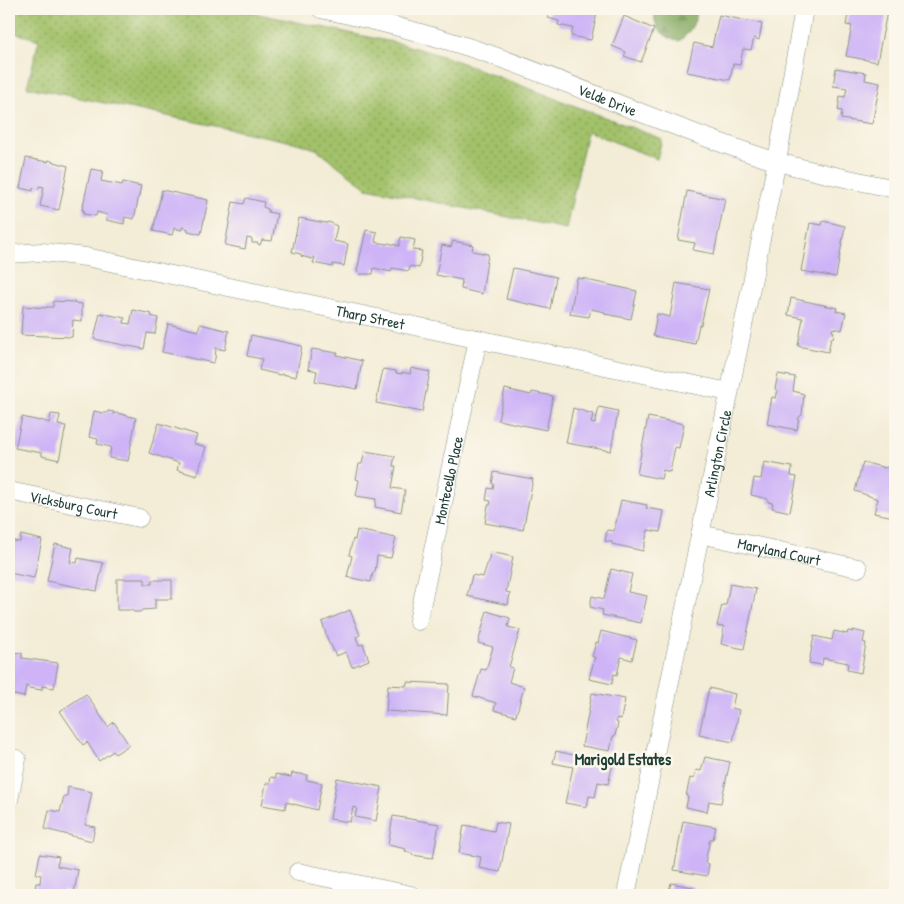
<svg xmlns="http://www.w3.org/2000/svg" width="904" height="904" viewBox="0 0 904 904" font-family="'Patrick Hand',sans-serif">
<defs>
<pattern id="grass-dots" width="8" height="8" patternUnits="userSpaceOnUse" patternTransform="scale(1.25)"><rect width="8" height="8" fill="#a2c169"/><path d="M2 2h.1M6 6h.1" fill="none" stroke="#839e57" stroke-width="1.8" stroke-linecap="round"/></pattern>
<pattern id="forest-firs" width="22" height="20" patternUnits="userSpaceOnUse" patternTransform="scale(1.25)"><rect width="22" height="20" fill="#81a75d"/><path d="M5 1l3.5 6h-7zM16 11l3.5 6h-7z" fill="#69894e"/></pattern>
</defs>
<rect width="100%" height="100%" fill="#fbf7ec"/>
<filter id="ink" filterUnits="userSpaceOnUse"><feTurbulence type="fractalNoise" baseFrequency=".02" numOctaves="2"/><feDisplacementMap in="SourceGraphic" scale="10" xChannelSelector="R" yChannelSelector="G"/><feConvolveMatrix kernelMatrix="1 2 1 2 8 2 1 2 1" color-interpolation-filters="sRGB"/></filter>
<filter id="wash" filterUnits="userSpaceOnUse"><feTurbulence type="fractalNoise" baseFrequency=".0096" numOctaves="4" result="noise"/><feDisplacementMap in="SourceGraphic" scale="20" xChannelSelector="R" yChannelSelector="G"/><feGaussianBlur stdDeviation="1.12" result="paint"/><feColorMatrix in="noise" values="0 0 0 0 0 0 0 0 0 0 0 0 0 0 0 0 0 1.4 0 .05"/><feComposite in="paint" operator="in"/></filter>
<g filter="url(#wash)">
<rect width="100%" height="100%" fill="#f3ecd6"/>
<path fill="url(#grass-dots)" stroke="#607f4e" d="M9 9H235L402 44 449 58 662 139 657 159 587 131 566 229 367 188 316 149 297 143 27 87 39 40 9 31Z"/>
<path fill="url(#forest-firs)" stroke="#507248" d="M655 9H698C695 22 691 33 679 41 662 37 652 26 655 9Z"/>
<g id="blocks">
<path fill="#ceb4f7" d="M550 9H598L591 40 571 36 573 28 558 25 559 21 548 18Z
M849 9H872L887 12 877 62 846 56 852 26 846 25Z
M719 15 762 24 759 40 754 38 751 50 743 49 740 65 733 64 730 80 687 72 694 43 712 47Z
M624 16 654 29 641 62 624 56 626 52 612 46Z
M836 68 866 73 865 80 880 83 872 124 841 119 842 111 838 110 840 96 845 97 847 88 833 86Z
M26 158 48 162V160L68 166 59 210 40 206 44 187 39 186V189L33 188V191L20 188Z
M91 169 103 171 101 181 122 185 123 182 141 186 134 219 125 217 124 224 106 220 107 215 97 212 96 216 83 214 84 210H82Z
M162 190 208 200 201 234 188 231V229L182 227V230L174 228 172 235 153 231Z
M687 191 725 199 714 254 693 250 695 243 678 240Z
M246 198 264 202 263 207 268 209V212L277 214 272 241 262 240 260 245 258 244V243H252V239L247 238 245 249 225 245 233 202 244 204Z
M299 218 326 223 329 222 337 226 334 241 348 244 344 266 333 264V267L313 263 315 257H313L312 259 301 256V254L292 252Z
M823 221 845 226 836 277 801 271 810 223 822 225Z
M366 230 377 232 375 242 387 244 389 243 399 246 401 237 415 240 413 250 422 251 419 268 410 266 409 271 392 268 391 272 374 268 373 274H360L357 271Z
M453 241 473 245 472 251 488 254 482 294 461 289 462 280 436 275 442 245 451 247Z
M513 268 556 277 550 309 506 299Z
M577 278 587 279 591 281 637 291 631 319 605 314V312L591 309 589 317 570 314Z
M676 283 709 289 701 325H699L695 344 653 336 657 314 670 317Z
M791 298 837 308 836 311 846 313 842 330 833 328 832 331 834 332 833 338H831L828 352 798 346 803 318 788 315Z
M53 301 74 302V303L82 304V321L73 320 72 337 21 335 23 306 46 308V307H53Z
M133 310 152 314 151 316 158 318 155 334 147 333 144 349 94 339 100 313 125 318 124 323 130 324Z
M168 324 198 331 200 324 229 331 225 350 216 348 215 359 213 363 162 352Z
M251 335 302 346 296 377 282 374 280 375 259 370 262 359 247 356Z
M312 349 338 353 337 355 362 361 357 389 315 381 317 371 308 369Z
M411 368 430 372 422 412 376 403 383 369 396 371V373L402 374V372L410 374Z
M778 374 795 377 793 391 804 394 802 415 799 417 797 430 767 424 772 397 776 398 778 390 775 389Z
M505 389 531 395 532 392 553 396 546 430 498 420Z
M599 407 618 411 611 451 566 443 573 408 593 414 591 423 595 424Z
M94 411 103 413H107L108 411 114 412 113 414 117 413 136 418 128 461 109 458 111 447 97 444 98 439 89 437Z
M51 414 60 415 58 425 66 426 59 460 42 456V453L15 448 22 417 40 421 41 420 49 423Z
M648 417 684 424 679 448 675 447 670 472 663 470 661 479 637 474Z
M159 423 197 435 194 444 206 447 197 476 177 470 179 463 149 453Z
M365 451 395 456 393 466H396L392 488 405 490 401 512 375 507 376 499 356 496 359 480 356 479 359 464H362Z
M764 462 792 467 791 476 797 477 790 512 772 508 773 503 768 502V499L751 495 754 478 761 479Z
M863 462 885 468 887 467 895 471V510L894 517 874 513 878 499 855 491Z
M494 472 533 479 523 530 485 523 488 505H490L491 501 486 500 488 488 493 489 494 484H492Z
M621 500 647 505 646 508 664 511 660 532 648 530 643 551 612 544V542L605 541 607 530 614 531Z
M357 530 396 538 391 558 377 556 375 572H373L371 582 347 577 352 556 349 555 353 539 355 540Z
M21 535 42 540 34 578 9 573V540L20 542Z
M55 544 73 548 70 562 77 563 78 558 103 563 97 591 47 581Z
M491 552 513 557 506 592 510 593 508 605 467 596 472 575 483 577Z
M611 569 632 574 628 592 647 596 641 623 602 615 603 610 590 607 592 596 604 599Z
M117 579H145V584H152V580H172V599H155V609L142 610 140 612H134L131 610H117Z
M730 584 756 589 744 649 721 644 724 627 717 626 722 605H726Z
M350 610 360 635 356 637 359 645 363 644 369 660 352 667 346 652 336 656 331 645 329 644 322 622Z
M487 611 510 618 508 627 520 630 509 667 513 668 509 682 524 687 516 716 494 710 496 703 473 696 481 669 486 670 493 647 478 643Z
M853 630 865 633 863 642 866 643 861 673 847 670 848 663 823 658 822 665 809 663 814 636 832 640 834 631 847 634 848 631 853 632Z
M601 631 637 640 632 660 621 657 617 675 614 674 612 684 589 679 595 657H592L596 642 598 643Z
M11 652 22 653V658L58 663 54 688 42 686V690L29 688V687L26 686 24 697 9 694V667Z
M407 682 449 684 447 715 386 711 388 685 406 686Z
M709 688 735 694 732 708 739 710 733 742 699 735Z
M592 693 625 699 621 719 617 718 616 722 618 723 615 736H613L610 751 582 746Z
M86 694 108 727 114 722 129 745 115 754 113 751 99 761 87 742 83 745 60 711Z
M556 751 613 764 608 784 598 782 595 797 589 796 587 807 565 803 573 767 553 763Z
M705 757 730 762 721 803 709 801 707 812 686 807 688 797 686 796 690 778 694 779 696 770 701 771Z
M292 773 307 775 306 780 322 783 317 810 286 802 285 809 262 805 266 783H270L271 777 276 778V774L291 777Z
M337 778 382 787 376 821 355 817 357 808 353 807 350 822 330 819Z
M68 787 92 792 85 825 95 827 92 841 45 829 49 810 60 812 64 796H67Z
M393 816 439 824 433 858 412 855V853L405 851 406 849 388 845Z
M683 821 716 827 713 839H710L705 863 709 864 707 876 674 870Z
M496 822 509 824 500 872 479 868 481 857 459 853 464 825 494 831Z
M40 854 59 857 57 866 78 870 74 893 63 891 62 895H34L36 883H40L41 875 36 874Z
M671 883 693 887 691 895H668Z"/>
</g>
</g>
<g filter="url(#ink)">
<use href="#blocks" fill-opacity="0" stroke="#899485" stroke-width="1"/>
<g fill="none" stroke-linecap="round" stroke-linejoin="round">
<g stroke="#899485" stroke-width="19">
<g id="minor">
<path id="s1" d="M321 9C378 21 434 35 489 54 581 87 670 127 762 157 805 171 851 179 895 189"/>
<path id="s2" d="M9 254 42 252 86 257 729 392"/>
<path id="s3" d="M9 491 139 518"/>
<path id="s4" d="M700 534 858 568"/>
<path id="s5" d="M418 621 478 339"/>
<path d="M9 800 17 759"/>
<path d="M298 872 411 895"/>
<path id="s6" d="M626 895 777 161 804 9"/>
</g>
</g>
<use href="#minor" stroke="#fff" stroke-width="18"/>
</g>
</g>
<g text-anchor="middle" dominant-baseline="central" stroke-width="5" stroke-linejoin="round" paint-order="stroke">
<g font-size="15" fill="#1f3d34" stroke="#fbf7ec">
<text stroke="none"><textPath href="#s1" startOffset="301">Velde Drive</textPath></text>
<text stroke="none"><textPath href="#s2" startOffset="368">Tharp Street</textPath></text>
<text stroke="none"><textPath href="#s6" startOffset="451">Arlington Circle</textPath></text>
<text stroke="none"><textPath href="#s5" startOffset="144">Montecello Place</textPath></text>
<text stroke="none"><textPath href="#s3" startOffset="66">Vicksburg Court</textPath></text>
<text stroke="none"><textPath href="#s4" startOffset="81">Maryland Court</textPath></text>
</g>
<g font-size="16" font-weight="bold" fill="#1f3d34" stroke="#fbf7ec">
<text x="623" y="759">Marigold Estates</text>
</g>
</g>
<rect width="904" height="904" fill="none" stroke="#fbf7ec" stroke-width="30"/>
</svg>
